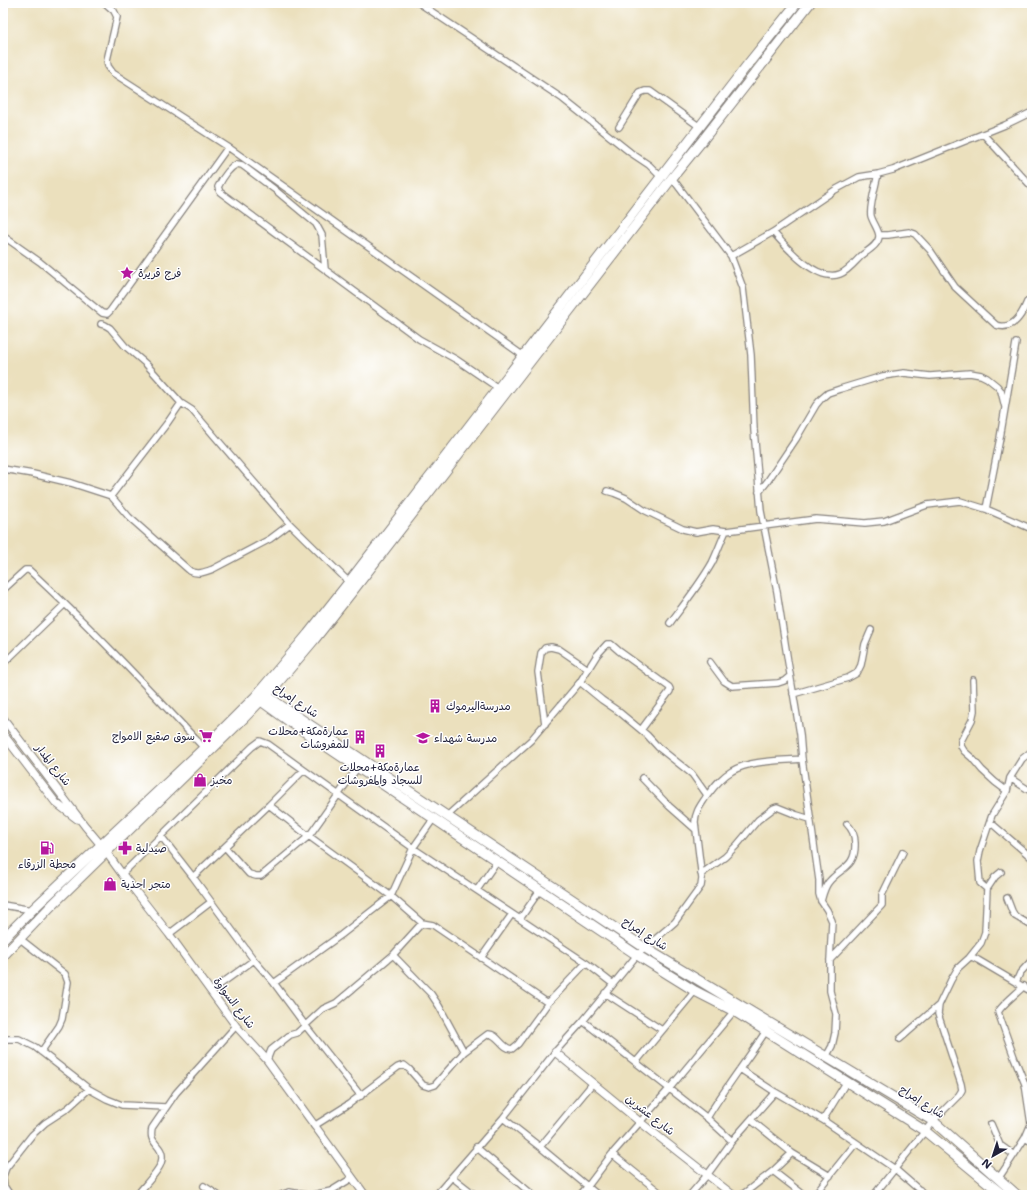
<svg xmlns="http://www.w3.org/2000/svg" width="1035" height="1198" viewBox="0 0 1035 1198" font-family="'Shantell Sans','Playpen Sans Arabic',sans-serif">
<rect width="100%" height="100%" fill="#fff"/>
<filter id="ink" filterUnits="userSpaceOnUse"><feTurbulence type="fractalNoise" baseFrequency=".025" numOctaves="2"/><feDisplacementMap in="SourceGraphic" scale="8" xChannelSelector="R" yChannelSelector="G"/><feConvolveMatrix kernelMatrix="1 2 1 2 8 2 1 2 1" color-interpolation-filters="sRGB"/></filter>
<filter id="wash" filterUnits="userSpaceOnUse"><feTurbulence type="fractalNoise" baseFrequency=".012" numOctaves="4" result="noise"/><feDisplacementMap in="SourceGraphic" scale="16" xChannelSelector="R" yChannelSelector="G"/><feGaussianBlur stdDeviation="0.9" result="paint"/><feColorMatrix in="noise" values="0 0 0 0 0 0 0 0 0 0 0 0 0 0 0 0 0 1.4 0 .05"/><feComposite in="paint" operator="in"/></filter>
<g filter="url(#wash)">
<rect width="100%" height="100%" fill="#ebe0bd"/>
</g>
<g filter="url(#ink)">
<g fill="none" stroke-linecap="round" stroke-linejoin="round">
<g stroke="#86817c" stroke-width="8">
<path id="minor" d="M105 3 114 11 117 17 107 60 108 66 113 73 228 147 525 357
M419 3 563 99 631 153 649 165 661 177
M619 127 640 93 645 91H650L700 127
M983 134 1032 187
M672 178 731 256 743 288 751 355 754 430 761 511 777 592 788 662 800 734 802 759 819 880V894L821 901 827 910 832 921 830 960V991L836 1014 835 1033 832 1046 826 1057
M773 232C786 247 817 283 840 274 848 271 855 262 861 256 867 251 879 245 879 236 879 230 873 223 871 216 869 207 876 184 878 174
M879 235H888L909 232 915 234 930 250 955 287 996 325C1013 331 1022 315 1027 302
M3 236 40 262 102 313 107 314 110 311 228 147
M731 256 773 232 835 190 859 177 878 174 893 170 1005 125 1032 112
M325 269 322 235 316 224 274 189 242 165 237 164C229 168 222 179 218 187L220 192 419 339 457 360 501 390
M101 324 105 325 110 328 125 346 146 364 181 403 192 410 290 524 350 583
M3 469 33 474 71 483 111 496 168 422 181 403
M607 491 614 493 626 498 644 510 683 529 696 532 713 529 726 531
M759 492 767 482 796 439 816 405 821 399 828 393 840 389 883 376 904 373 930 376 970 373 981 375 987 378 997 386 1001 391 1005 407
M111 496 129 517 190 571C198 575 205 572 213 569L270 539 290 524
M986 509 1000 438 1016 343
M3 590 25 570H29C90 626 147 687 204 748
M670 623C685 603 700 584 712 563 717 553 721 541 726 531L816 519 865 523 884 521 927 505 960 501 986 509 1032 529
M710 662 724 681 732 686 778 683 784 681 790 676
M3 664 65 604
M973 680 974 711 972 720 961 741V746L964 751 972 758 982 770 995 782 1007 791
M580 682 602 700 618 711 647 735 658 747 692 774 707 795
M793 694 848 678 857 673 861 665 865 644 871 630
M545 724 538 672 541 653 545 648 551 647 559 649 588 669
M642 778 669 806 695 829
M1010 778 1032 792
M269 805 302 831 391 896 422 923 433 925 548 1003 586 963
M447 816 531 740 580 682 597 655 607 644H611L619 651 669 687 670 689V691L641 730
M990 822 1032 858
M161 836 193 877 254 960 274 983 305 1025 361 1096
M225 847 249 874 256 876H261L309 836 358 767
M122 874 252 747 260 741 268 744 304 770 413 848 586 963 613 984
M701 874 725 857 737 845 758 820 774 808 777 807 797 815 810 819
M193 877 269 805 304 770
M987 889 995 877 1001 872
M477 890 497 861
M1007 898 1012 911 1015 916 1032 926
M821 901C823 894 824 889 828 883 840 867 856 869 855 843 855 835 853 830 847 824
M3 905 32 910
M520 919 540 890
M169 934 211 902
M19 938 65 974 68 982 62 1019 59 1026 41 1052
M393 955 431 994 439 1006 464 1052
M481 958 512 914
M969 958 972 957 978 960 1032 992
M830 960 882 905V895L903 852
M1016 982 1020 973 1032 960
M274 983 341 935 391 896 413 848 434 818
M211 991 254 960
M605 993 662 1030
M583 1021 707 1118 732 1141
M900 1039 939 1005
M3 1040 7 1039H19L35 1047 89 1089 107 1099 122 1105 166 1107
M267 1060 271 1050 290 1035 297 1033 323 1009 336 1003 393 955 422 923
M636 1062 695 991
M740 1069 775 1092 823 1120 895 1169 925 1195
M503 1118 540 1147 598 1195
M707 1118C725 1088 747 1060 766 1031
M751 1120 792 1153 830 1176
M823 1120 847 1081
M991 1124 1000 1145 1014 1155
M314 1126 349 1104 398 1067 404 1065 409 1069 423 1085 429 1087 435 1085 464 1052 488 1034C498 1033 502 1049 512 1049L518 1044 548 1003
M1025 1138 1032 1142
M476 1147 533 1195
M540 1147 593 1083
M612 1154 663 1195
M773 1171 804 1195
M3 1176 6 1168 32 1135 45 1123 68 1108 89 1089
M452 1177 475 1195
M3 1179 4 1186 10 1195
M998 1179 1014 1155 1025 1138 1031 1124 1025 1084 1014 1057 998 1012C1003 1004 1016 994 1024 986
M204 1186 218 1195
M137 1195C143 1187 159 1171 161 1163 163 1157 162 1152 159 1148 153 1140 150 1139 152 1128L176 1093 236 1026
M281 1195 289 1192 306 1195
M313 1195 331 1191 352 1178
M436 1195 503 1118 555 1052 583 1021 637 955 675 922 701 886 702 879 695 822C695 812 701 805 706 797 713 788 721 777 732 771 750 760 780 761 802 759
M580 1195 588 1186 612 1154 669 1089 734 1011
M690 1195 708 1174 732 1141 775 1092
M742 1195 773 1171 792 1153
M814 1195 856 1143
M874 1195 933 1121 959 1095 962 1090 961 1084 938 1014 939 1005 951 980 958 968 969 958 981 943 985 932 987 889 980 883 978 861 980 851 992 815 1007 791 1010 778 1022 759 1032 751
M916 1195 920 1190"/>
</g>
<g stroke="#86817c" stroke-width="9">
<path id="tertiary" d="M3 718 85 826 101 845 122 874 169 934 236 1026 267 1060 365 1195
M3 734 56 803 77 819
M555 1052 640 1122 733 1195"/>
</g>
<g stroke="#86817c" stroke-width="11">
<path id="primary" d="M262 692 280 705 645 948 933 1121 1017 1195
M257 698 293 724 637 955 695 991 734 1011 925 1131 1003 1195
M3 939 32 910 204 748 255 697 308 634 349 582 748 64 797 3
M3 956 52 905 244 718 276 685 314 640 355 588 672 178 702 141 810 3"/>
</g>
<use href="#minor" stroke="#fff" stroke-width="5.5"/>
<use href="#tertiary" stroke="#fff" stroke-width="7"/>
<use href="#primary" stroke="#fff" stroke-width="9"/>
</g>
</g>
<defs>
<g id="sight-bare" transform="scale(1.08)"><path d="M0-6L1.8-2.2L6-1.7L2.9 1.2L3.7 5.4L0 3.3L-3.7 5.4L-2.9 1.2L-6-1.7L-1.8-2.2Z" fill="#b5179e" stroke="#fff" stroke-width="2.5" paint-order="stroke"/></g>
<g id="building-bare" transform="scale(1.08)"><path d="M-4-6H4V6H1V3H-1V6H-4ZM-2.5-4.3h1.7v1.8h-1.7ZM.8-4.3h1.7v1.8H.8ZM-2.5-1h1.7V.8h-1.7ZM.8-1h1.7V.8H.8Z" fill="#b5179e" stroke="#fff" stroke-width="2.5" paint-order="stroke"/></g>
<g id="supermarket-bare" transform="scale(1.08)"><path d="M-6-5.5h2.5l.6 2H6L4.5 2H-2.5L-4.4-4H-6ZM-1.5 3.2a1.3 1.3 0 1 0 .1 0ZM3 3.2a1.3 1.3 0 1 0 .1 0Z" fill="#b5179e" stroke="#fff" stroke-width="2.5" paint-order="stroke"/></g>
<g id="school-bare" transform="scale(1.08)"><path d="M0-5L7-2L0 1L-7-2ZM-4 1L0 2.5L4 1V4Q0 6-4 4Z" fill="#b5179e" stroke="#fff" stroke-width="2.5" paint-order="stroke"/></g>
<g id="shop-bare" transform="scale(1.08)"><path d="M-5-2.5h2.3a2.7 3.5 0 0 1 5.4 0H5L5.5 6h-11ZM-1.5-2.5h3a1.5 2.3 0 0 0-3 0Z" fill="#b5179e" stroke="#fff" stroke-width="2.5" paint-order="stroke"/></g>
<g id="fuel-bare" transform="scale(1.08)"><path d="M-5.5-6h7V0h2V4h1.3V-2.5L3-4.5l.8-.8L6-3V5H2.5V1h-1V6h-7ZM-4.2-4.7v3.2H.2V-4.7Z" fill="#b5179e" stroke="#fff" stroke-width="2.5" paint-order="stroke"/></g>
<g id="pharmacy-bare" transform="scale(1.08)"><path d="M-2-6h4v4h4v4h-4v4h-4v-4h-4v-4h4Z" fill="#b5179e" stroke="#fff" stroke-width="2.5" paint-order="stroke"/></g>
</defs>
<g fill-rule="evenodd">
<use href="#sight-bare" x="127" y="273"/>
<use href="#building-bare" x="435" y="706"/>
<use href="#supermarket-bare" x="206" y="736"/>
<use href="#building-bare" x="360" y="737"/>
<use href="#school-bare" x="423" y="738"/>
<use href="#building-bare" x="380" y="751"/>
<use href="#shop-bare" x="200" y="780"/>
<use href="#fuel-bare" x="47" y="848"/>
<use href="#pharmacy-bare" x="125" y="848"/>
<use href="#shop-bare" x="110" y="884"/>
</g>
<g text-anchor="middle" dominant-baseline="central" stroke-width="3" stroke-linejoin="round" paint-order="stroke">
<g font-size="11" fill="#22223b" stroke="#fff" text-anchor="start">
<text x="138" y="273">فرج قريرة</text>
<text x="446" y="706">مدرسةاليرموك</text>
<text x="349" y="731" text-anchor="end">عمارةمكة+محلات<tspan x="349" dy="13">للمفروشات</tspan></text>
<text x="195" y="736" text-anchor="end">سوق صقيع الامواج</text>
<text x="434" y="738">مدرسة شهداء</text>
<text x="380" y="767" text-anchor="middle">عمارةمكة+محلات<tspan x="380" dy="13">للسجاد والمفروشات</tspan></text>
<text x="211" y="780">مخبز</text>
<text x="136" y="848">صيدلية</text>
<text x="47" y="864" text-anchor="middle">محطة الزرقاء</text>
<text x="121" y="884">متجر احذية</text>
</g>
<g font-size="11" fill="#22223b" stroke="#fff">
<text transform="translate(296 701) rotate(34)">شارع إمراح</text>
<text transform="translate(53 765) rotate(52)">شارع المدار</text>
<text transform="translate(645 934) rotate(33)">شارع إمراح</text>
<text transform="translate(234 1003) rotate(53)">شارع السواوة</text>
<text transform="translate(922 1102) rotate(33)">شارع إمراح</text>
<text transform="translate(650 1115) rotate(38)">شارع عشرين</text>
</g>
</g>
<rect width="1035" height="1198" fill="none" stroke="#fff" stroke-width="16"/>
<g transform="translate(993 1156) rotate(219)" stroke="#ffffff" stroke-width="3" paint-order="stroke">
<path d="M0-3L7 15L0 10L-7 15Z" fill="#22223b"/>
<text y="-6" font-size="11" font-weight="bold" text-anchor="middle" fill="#22223b">N</text>
</g>
</svg>
